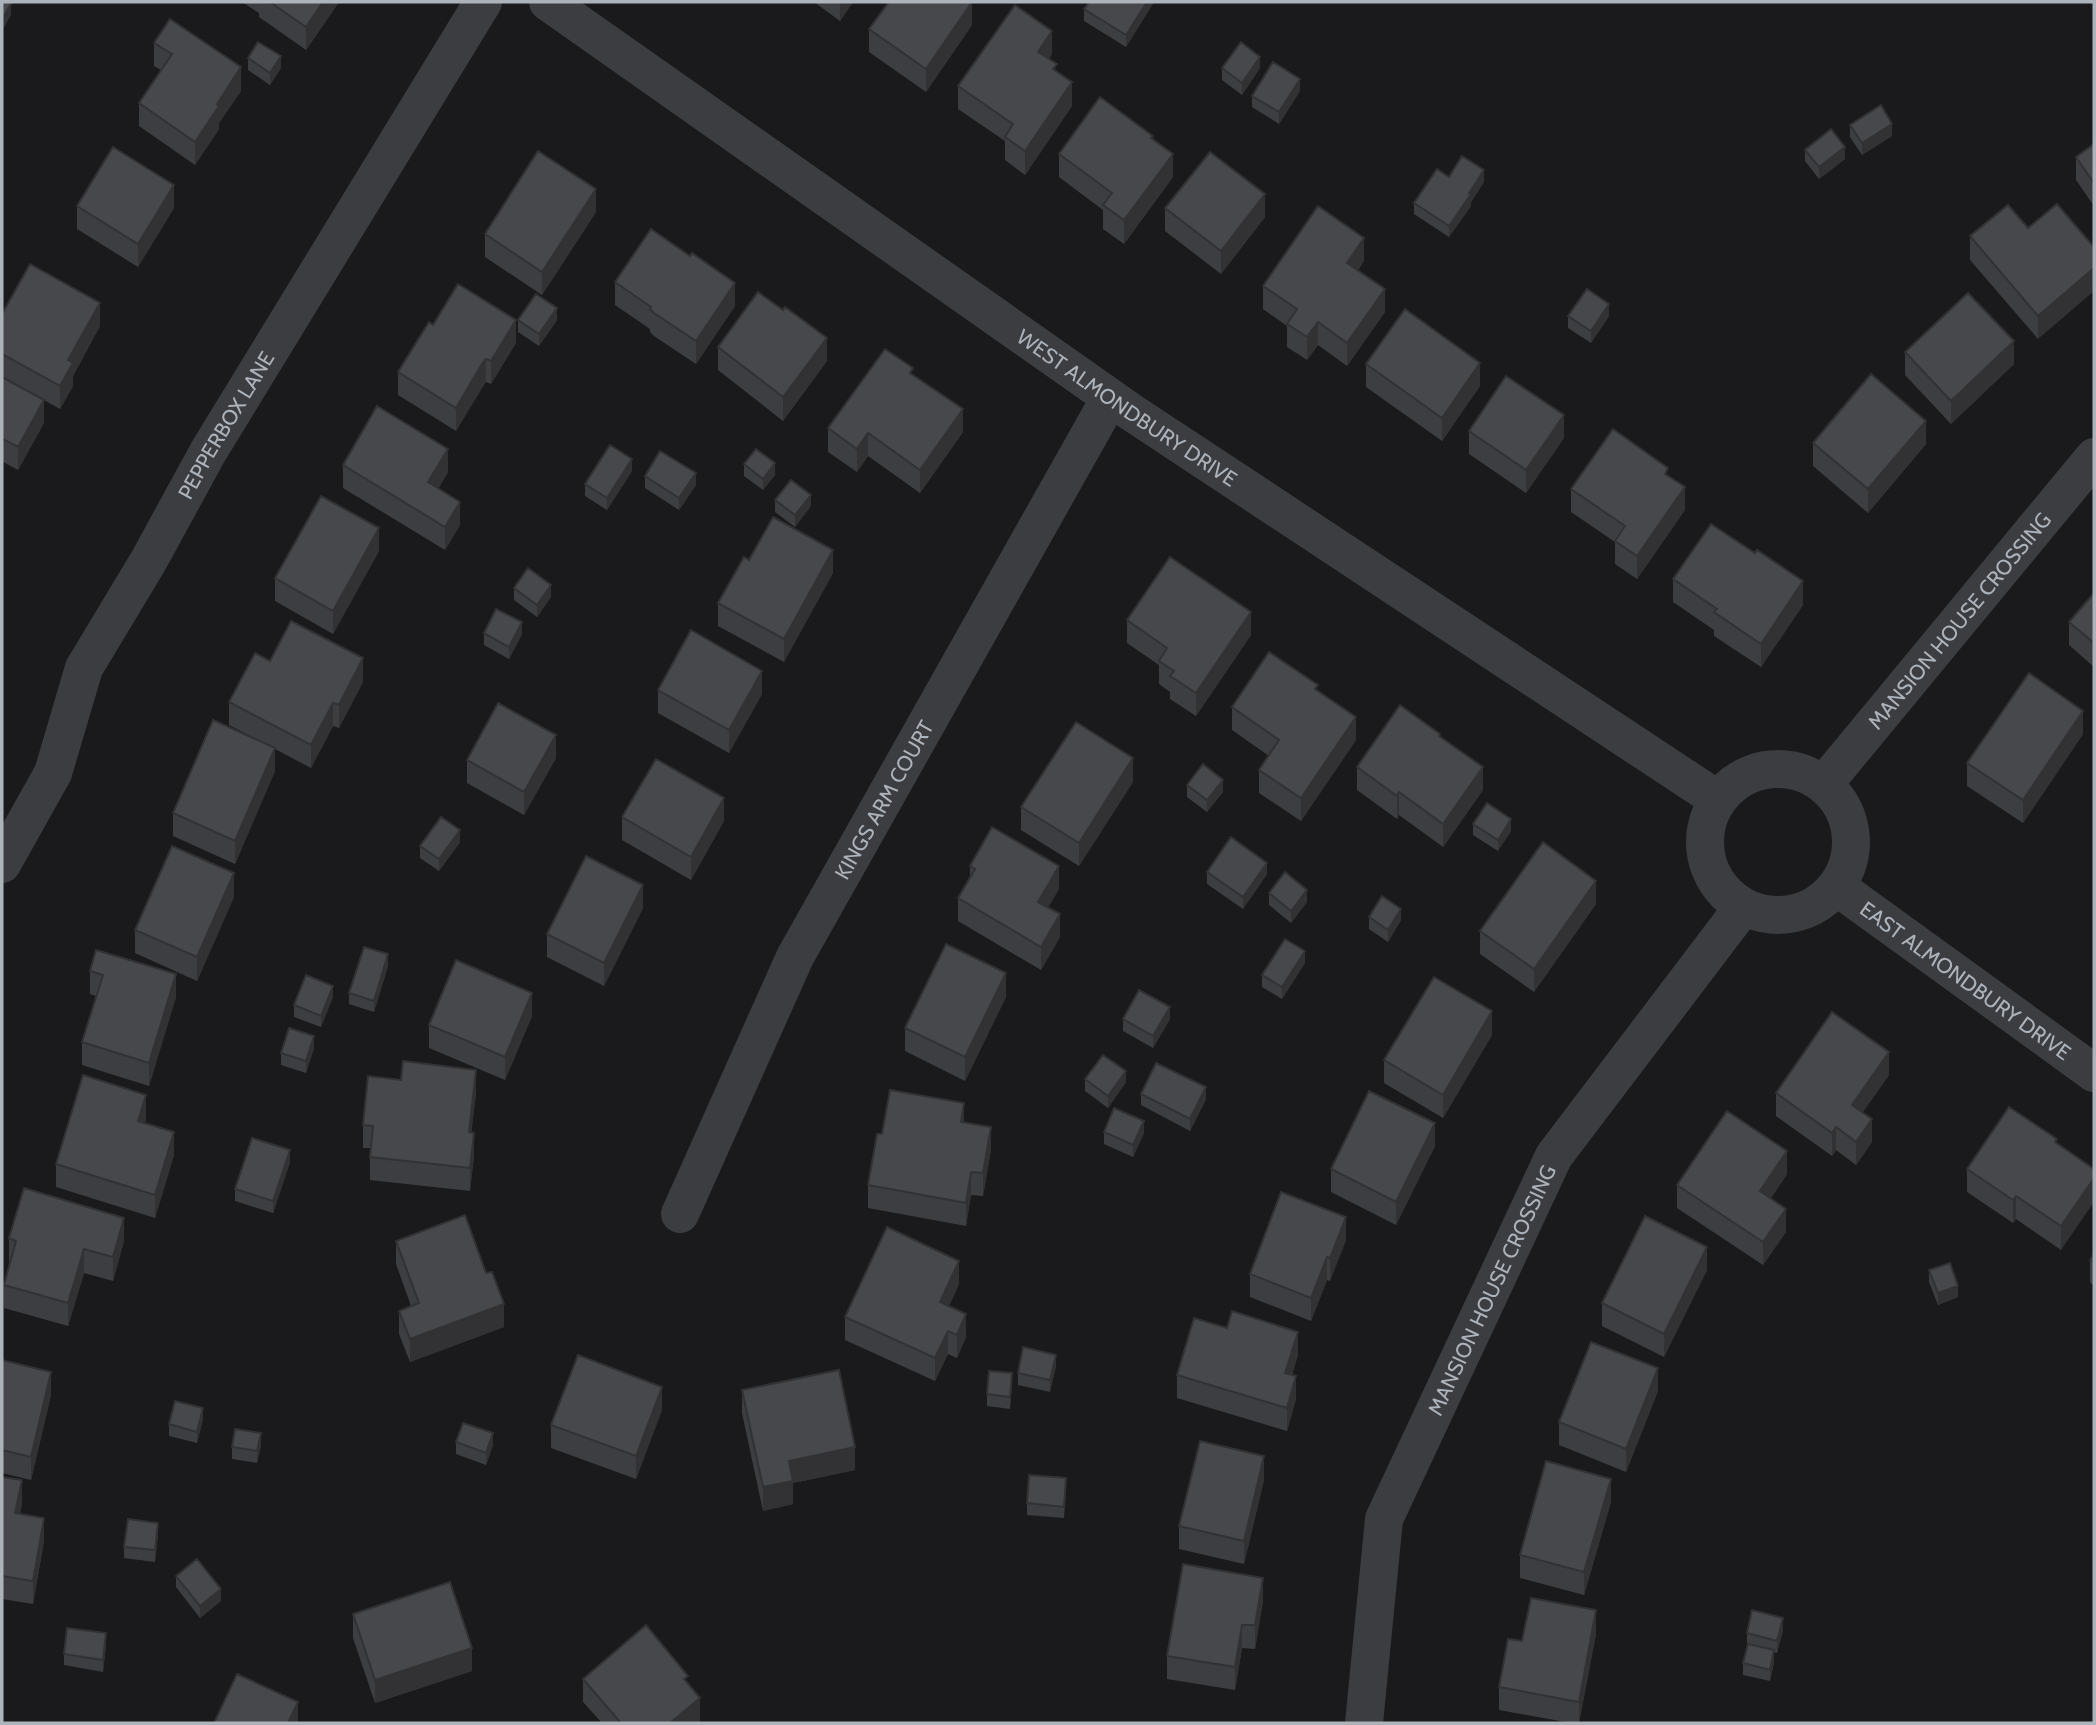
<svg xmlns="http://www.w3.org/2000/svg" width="2096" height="1725" viewBox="0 0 2096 1725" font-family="Cabin,sans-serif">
<rect width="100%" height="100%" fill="#1a1a1c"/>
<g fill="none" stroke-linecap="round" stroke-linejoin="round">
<g stroke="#3b3d41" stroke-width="38">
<path id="s1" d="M548 2 1131 412 1717 799"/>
<circle cx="1778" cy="842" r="73"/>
<path id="s2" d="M1824 784 2094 457"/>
<path id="s3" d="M2 864 53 773 84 668 149 560 208 452 483 2"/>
<path id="s4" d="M1837 887 2094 1073"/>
<path id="s5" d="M680 1214 795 957 1110 398"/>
<path id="s6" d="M1364 1723 1384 1519 1554 1156 1743 907"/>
</g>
</g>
<path fill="#3d3e41" d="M242 2H339L306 50 259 17V13Z
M814 2H853L840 21Z
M1089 2H1154L1126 47 1084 21V9Z
M972 25 926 92 869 52V29Z
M154 43 241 91 219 123V129L195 165 139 126V103L161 70 154 66Z
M1052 54 1049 59 1057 72 1072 106 1025 175 1005 160V141L958 109V86Z
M248 58 281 68 270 85 248 70Z
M1222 68H1260L1242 95 1222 80Z
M1300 91 1279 124 1252 107V96Z
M1850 125 1892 136 1862 155 1850 137Z
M1153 140 1173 177 1124 244 1103 229V210L1059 177V154Z
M2094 144V206L2076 180V157Z
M1805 150 1845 159 1819 179 1805 161Z
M1449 177 1484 182 1471 202V206L1449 237 1414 214V203Z
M77 206 174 208 138 267 77 229Z
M1165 208 1265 217 1221 274 1165 231Z
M596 212 542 295 485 257V234Z
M2028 228 2094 247 2038 339 1970 260V236Z
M690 256 735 306 696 364 654 336 650 332V329L615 305V282Z
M1364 261 1358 270 1385 312 1347 366 1318 345 1307 360 1287 347V326L1263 309V286Z
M2 314 100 326 73 376V386L60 409 44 400V423L18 470 3 462 2 464Z
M1568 316H1609L1591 343 1568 328Z
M518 320H557L539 346 518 332Z
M433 325 516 343 491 384 486 382 483 385 456 431 398 395V372Z
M718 347 827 361 783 421 718 370Z
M1905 352 2014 364 1951 424 1905 375Z
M1366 364 1480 386 1442 441 1366 387Z
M913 374 963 432 920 493 868 456 857 472 828 452V428Z
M1469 431 1564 438 1526 493 1469 454Z
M1813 443 1926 444 1868 513 1813 466Z
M744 464 775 475 763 490 744 476Z
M343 465 448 472 438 489 460 525 445 550 343 488Z
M632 471 607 510 585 496V484Z
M645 476 696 485 679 510 645 488Z
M1668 476 1685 510 1637 579 1615 564V542L1571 512V489Z
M775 500 811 506 795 527 775 512Z
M379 551 333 634 275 601V578Z
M749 560 833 573 784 662 718 626V603Z
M1673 579 1803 605 1761 667 1714 636V630L1673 602Z
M514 588 551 597 537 617 514 600Z
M2094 593V667L2069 645V622Z
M1127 620 1251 635 1196 716 1170 699V692L1159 684V665L1127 643Z
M484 633 522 634 509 659 484 645Z
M270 661 363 682 339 728 333 726 311 768 275 749V771L235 864 173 836V813L258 740 229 725V702Z
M658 690 762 694 729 753 658 713Z
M1318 692 1356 740 1301 821 1259 793V770L1269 756 1232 730V707Z
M2083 734 2023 823 1967 786V763Z
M1440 737 1483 790 1443 847 1399 815 1397 819 1357 790V767Z
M556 758 524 815 467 783V760Z
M1133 782 1079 866 1021 830V807Z
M1187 785 1223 792 1207 812 1187 797Z
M622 817 724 821 691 880 622 840Z
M1473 824 1511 831 1498 851 1473 835Z
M460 842 439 871 420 858V846Z
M970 866 1059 889 1048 907 1060 937 1041 970 958 921V898L970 877Z
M1207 872 1267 874 1243 909 1207 884Z
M1269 893 1307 902 1291 923 1269 905Z
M234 897 197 981 135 953V930Z
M1596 904 1534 992 1480 954V931Z
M643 908 604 986 547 957V934Z
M1369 917 1401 920 1388 942 1369 929Z
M1305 963 1282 999 1262 987V975Z
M388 966 374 1012 349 1004V993Z
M90 971 176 997 149 1086 82 1065V1042L96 996 90 994Z
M333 997 321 1027 294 1017V1005Z
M1006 997 965 1081 905 1051V1028Z
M532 1016 505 1080 429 1048V1025Z
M1123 1019H1170L1153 1048 1123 1031Z
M1492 1035 1443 1118 1384 1083V1060Z
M314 1048 306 1073 281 1065V1053Z
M1889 1075 1862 1113 1872 1142 1856 1165 1836 1150 1832 1156 1776 1116V1093Z
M1085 1079 1126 1082 1108 1108 1085 1091Z
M476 1093 471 1132 474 1156 470 1191 370 1180V1148H363V1125Z
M1141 1094 1206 1099 1190 1131 1141 1105Z
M146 1118 145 1123 174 1155 155 1218 56 1187V1164Z
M964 1123 991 1150 983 1196 971 1195 966 1226 868 1208V1185L882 1134Z
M1104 1132 1144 1133 1133 1157 1104 1144Z
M2057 1144 2094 1169 2061 1250 2016 1219 2013 1223 1967 1192V1169Z
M1435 1146 1396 1225 1331 1192V1169Z
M290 1162 273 1213 235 1201V1189Z
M1787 1174 1771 1198 1786 1232 1763 1265 1677 1208V1185Z
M9 1238 124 1241 113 1281 84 1273 68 1326 4 1308V1285L10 1261H9Z
M1346 1240 1330 1281 1327 1280 1311 1321 1250 1297V1274Z
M396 1241 504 1327 410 1362 399 1334V1311L411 1306 396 1264Z
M2094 1254V1285L2090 1283V1260Z
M1707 1270 1664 1357 1602 1326V1303Z
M1929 1270 1958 1297 1938 1305 1929 1282Z
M959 1284 949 1306 966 1337 957 1358 948 1354 935 1381 845 1340V1317Z
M1298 1355 1292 1375 1296 1399 1287 1431 1177 1398V1375Z
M2 1360 51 1395 31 1480 2 1473Z
M1056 1366 1050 1392 1018 1385V1373Z
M1012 1385 1010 1409 987 1406V1394Z
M742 1390 855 1470 793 1483V1504L763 1511 742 1413Z
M1658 1391 1626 1472 1559 1445V1422Z
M662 1410 636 1479 551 1448V1425Z
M203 1419 197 1443 169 1436V1424Z
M456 1442 493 1445 486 1465 456 1454Z
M261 1445 257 1463 232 1459V1447Z
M2 1477 22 1503 20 1514 44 1541 33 1604 2 1599Z
M1264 1480 1244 1564 1179 1549V1526Z
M1066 1490 1064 1518 1027 1515V1503Z
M1611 1502 1584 1595 1520 1578V1555Z
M158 1534 155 1562 124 1558V1547Z
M176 1576 221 1601 200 1618 176 1587Z
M1263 1601 1255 1649 1242 1648 1235 1690 1167 1679V1656Z
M353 1614 472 1671 375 1703 353 1638Z
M1783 1630 1777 1653 1774 1652V1662L1770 1681 1743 1675V1663L1747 1645V1633Z
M1596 1634 1579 1723H1571L1499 1710V1687L1522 1641Z
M106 1645 103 1672 64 1665V1654Z
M583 1679 688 1684 700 1721 697 1723H602L583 1702Z"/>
<path fill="#323235" d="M323 2H339L306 50V27Z
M840 2H853L840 21Z
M972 2V25L926 92V69Z
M1147 2H1154L1126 47V35Z
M11 4V15L2 31V19Z
M1052 31V54L1038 75V52Z
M281 56V68L270 85V73Z
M1260 57V68L1242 95V83Z
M241 67V91L219 123V129L195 165V142L217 104Z
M1300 79V91L1279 124V112Z
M1072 82V106L1025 175V151Z
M1892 124V136L1862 155V143Z
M1845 147V159L1819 179V167Z
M1173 154V177L1124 244V220Z
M1484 170V182L1471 202V206L1449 237V226Z
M174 185V208L138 267V244Z
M596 189V212L542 295V272Z
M1265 194V217L1221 274V251Z
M1364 238V261L1347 286V263Z
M2094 268V291L2038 339V316Z
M735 283V306L696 364V341Z
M1385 289V312L1347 366V343Z
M100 303V326L73 376V386L60 409V386L68 360Z
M1609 304V316L1591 343V331Z
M557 308V320L539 346V334Z
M516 320V343L491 384V361Z
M1318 322V345L1307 360V337Z
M827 338V361L783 421V397Z
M2014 341V364L1951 424V401Z
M486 359V382L456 431V408Z
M1480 363V386L1442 441V418Z
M44 400V423L18 470V447Z
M963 409V432L920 493V470Z
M1564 415V438L1526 493V470Z
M1926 421V444L1868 513V489Z
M868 433V456L857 472V449Z
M3 439V462L2 464V441Z
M448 449V472L428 505V482Z
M632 459V471L607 510V498Z
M775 463V475L763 490V479Z
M696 473V485L679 510V498Z
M1685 487V510L1637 579V556Z
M811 495V506L795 527V515Z
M460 502V525L445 550V527Z
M379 528V551L333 634V611Z
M833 550V573L784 662V639Z
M1803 581V605L1761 667V644Z
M551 585V597L537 617V605Z
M1251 612V635L1196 716V693Z
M522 622V634L509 659V647Z
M363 658V682L339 728V705Z
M762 671V694L729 753V730Z
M333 703V726L311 768V745Z
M2083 711V734L2023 823V800Z
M1356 717V740L1301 821V798Z
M556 735V758L524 815V792Z
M275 748V771L235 864V841Z
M1133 758V782L1079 866V843Z
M1483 767V790L1443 847V824Z
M1223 780V792L1207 812V800Z
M1399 792V815L1397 819V796Z
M724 798V821L691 880V857Z
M1511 819V831L1498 851V840Z
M460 830V842L439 871V859Z
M1267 863V874L1243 909V897Z
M1059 866V889L1038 925V902Z
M234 873V897L197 981V957Z
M1596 881V904L1534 992V969Z
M643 885V908L604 986V963Z
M1307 890V902L1291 923V911Z
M1401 909V920L1388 942V930Z
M1060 914V937L1041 970V947Z
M1305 951V963L1282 999V987Z
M388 954V966L374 1012V1001Z
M1006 973V997L965 1081V1057Z
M176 974V997L149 1086V1063Z
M333 986V997L321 1027V1016Z
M532 993V1016L505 1080V1057Z
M1170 1007V1019L1153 1048V1036Z
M1492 1011V1035L1443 1118V1095Z
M314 1036V1048L306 1073V1061Z
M1889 1052V1075L1852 1128V1105Z
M476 1070V1093L469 1155V1132Z
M1126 1071V1082L1108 1108V1096Z
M1206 1087V1099L1190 1131V1119Z
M146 1095V1118L138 1144V1121Z
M964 1103V1127L961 1122Z
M1872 1119V1142L1856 1165V1142Z
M1144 1121V1133L1133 1157V1145Z
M1435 1123V1146L1396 1225V1202Z
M991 1127V1150L983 1196V1173Z
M1836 1127V1150L1832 1156V1133Z
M174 1132V1155L155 1218V1195Z
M474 1133V1156L470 1191V1168Z
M290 1150V1162L273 1213V1201Z
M1787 1151V1174L1760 1214V1191Z
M971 1172V1195L966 1226V1203Z
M2094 1178V1202L2061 1250V1226Z
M2016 1196V1219L2013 1223V1200Z
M1786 1209V1232L1763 1265V1242Z
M1346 1217V1240L1330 1281V1258Z
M124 1218V1241L113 1281V1257Z
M1707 1247V1270L1664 1357V1334Z
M84 1249V1273L68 1326V1303Z
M1327 1257V1280L1311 1321V1298Z
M959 1261V1284L940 1325V1302Z
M1958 1286V1297L1938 1305V1293Z
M504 1304V1327L410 1362V1339Z
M966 1314V1337L957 1358V1335Z
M948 1331V1354L935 1381V1358Z
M1298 1332V1355L1285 1396V1373Z
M1056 1355V1366L1050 1392V1380Z
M1658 1368V1391L1626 1472V1449Z
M51 1372V1395L31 1480V1457Z
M1296 1376V1399L1287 1431V1408Z
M662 1387V1410L636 1479V1456Z
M203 1408V1419L197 1443V1432Z
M261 1433V1445L257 1463V1451Z
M493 1433V1445L486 1465V1453Z
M855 1447V1470L793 1483V1504L763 1511V1487L789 1461Z
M1264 1456V1480L1244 1564V1541Z
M1611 1479V1502L1584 1595V1572Z
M22 1480V1503L15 1536V1513Z
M44 1518V1541L33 1604V1581Z
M158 1523V1534L155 1562V1550Z
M1263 1578V1601L1255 1649V1625Z
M221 1589V1601L200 1618V1606Z
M1596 1610V1634L1579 1723V1702Z
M1783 1618V1630L1777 1653V1641Z
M1242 1625V1648L1235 1690V1667Z
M106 1633V1645L103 1672V1660Z
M472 1648V1671L375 1703V1680Z
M1774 1650V1662L1770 1681V1670Z
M700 1698V1721L697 1723H670Z
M298 1702V1723H288Z"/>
<path fill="#47484c" stroke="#323235" stroke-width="2" d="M2 2H8L11 4 2 19Z
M270 2H323L306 27Z
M889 2H972L926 69 869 29Z
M1089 2H1147L1126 35 1084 9Z
M1015 5 1052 31 1038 52 1057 64 1053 69 1072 82 1025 151 1005 137 1013 124 958 86Z
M170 19 241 67 217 104 219 106 195 142 139 103 172 54 154 43Z
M258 42 281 56 270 73 248 58Z
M1241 42 1260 57 1242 83 1222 68Z
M1273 62 1300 79 1279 112 1252 96Z
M1100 97 1153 136 1151 138 1173 154 1124 220 1103 205 1112 193 1059 154Z
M1881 105 1892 124 1862 143 1850 125Z
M1831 129 1845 147 1819 167 1805 150Z
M2094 144V183L2076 157Z
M113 147 174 185 138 244 77 206Z
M538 151 596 189 542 272 485 234Z
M1210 152 1265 194 1221 251 1165 208Z
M1462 156 1484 170 1469 193 1471 194 1449 226 1414 203 1437 169 1449 177Z
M2057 204 2094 247V268L2038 316 1970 236 2008 205 2028 228Z
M1318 206 1364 238 1347 263 1385 289 1347 343 1318 322 1307 337 1287 324 1297 309 1263 286Z
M651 229 690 256 692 253 735 283 696 341 654 313 650 309 651 307 615 282Z
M30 264 100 303 68 360 73 363 60 386 2 354V314Z
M458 284 516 320 491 361 486 359 483 362 456 408 398 372 429 322 433 325Z
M1587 289 1609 304 1591 331 1568 316Z
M758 292 783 310 785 307 827 338 783 397 718 347Z
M1968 293 2014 341 1951 401 1905 352Z
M536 294 557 308 539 334 518 320Z
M1405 309 1480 363 1442 418 1366 364Z
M885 349 913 368 910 373 963 409 920 470 868 433 857 449 828 428Z
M1871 374 1926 421 1868 489 1813 443Z
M1506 376 1564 415 1526 470 1469 431Z
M2 377 44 400 18 447 3 439 2 441Z
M377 406 448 449 428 482 460 502 445 527 343 465Z
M1613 429 1668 468 1665 474 1685 487 1637 556 1615 541 1625 526 1571 489Z
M610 445 632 459 607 498 585 484Z
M756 449 775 463 763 479 744 464Z
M660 451 696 473 679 498 645 476Z
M791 480 811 495 795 515 775 500Z
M321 496 379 528 333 611 275 578Z
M773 517 833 550 784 639 718 603 744 557 749 560Z
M1711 524 1755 553 1757 550 1803 581 1761 644 1714 612 1717 609 1673 579Z
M1170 557 1251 612 1196 693 1170 676 1174 671 1159 661 1167 648 1127 620Z
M528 568 551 585 537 605 514 588Z
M2094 593V643L2069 622Z
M496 609 522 622 509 647 484 633Z
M291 621 363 658 339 705 333 703 311 745 229 702 255 653 270 661Z
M691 630 762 671 729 730 658 690Z
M1269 652 1318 685 1315 689 1356 717 1301 798 1259 770 1279 740 1232 707Z
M2029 673 2083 711 2023 800 1967 763Z
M498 703 556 735 524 792 467 760Z
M1400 705 1440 734 1439 736 1483 767 1443 824 1399 792 1397 796 1357 767Z
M213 720 275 748 235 841 173 813Z
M1076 722 1133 758 1079 843 1021 807Z
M656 759 724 798 691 857 622 817Z
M1203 764 1223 780 1207 800 1187 785Z
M1487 803 1511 819 1498 840 1473 824Z
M441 817 460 830 439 859 420 846Z
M992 827 1059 866 1038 902 1060 914 1041 947 958 898 975 869 970 866Z
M1231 837 1267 863 1243 897 1207 872Z
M1543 842 1596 881 1534 969 1480 931Z
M172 846 234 873 197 957 135 930Z
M586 856 643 885 604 963 547 934Z
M1285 872 1307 890 1291 911 1269 893Z
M1382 896 1401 909 1388 930 1369 917Z
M1285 939 1305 951 1282 987 1262 975Z
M946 944 1006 973 965 1057 905 1028Z
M364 947 388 954 374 1001 349 993Z
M96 950 176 974 149 1063 82 1042 103 975 90 971Z
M456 960 532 993 505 1057 429 1025Z
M306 975 333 986 321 1016 294 1005Z
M1434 977 1492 1011 1443 1095 1384 1060Z
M1139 990 1170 1007 1153 1036 1123 1019Z
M1832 1012 1889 1052 1852 1105 1872 1119 1856 1142 1836 1127 1832 1133 1776 1093Z
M289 1028 314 1036 306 1061 281 1053Z
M1103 1055 1126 1071 1108 1096 1085 1079Z
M403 1061 476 1070 469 1132 474 1133 470 1168 370 1157 373 1126 363 1125 368 1076 401 1080Z
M1156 1063 1206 1087 1190 1119 1141 1094Z
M83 1075 146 1095 138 1121 174 1132 155 1195 56 1164Z
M890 1090 964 1103 961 1122 991 1127 983 1173 971 1172 966 1203 868 1185 877 1134H882Z
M1369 1091 1435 1123 1396 1202 1331 1169Z
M2009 1107 2057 1139 2055 1142 2094 1169V1178L2061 1226 2016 1196 2013 1200 1967 1169Z
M1114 1108 1144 1121 1133 1145 1104 1132Z
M1727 1111 1787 1151 1760 1191 1786 1209 1763 1242 1677 1185Z
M252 1138 290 1150 273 1201 235 1189Z
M24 1188 124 1218 113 1257 84 1249 68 1303 4 1285 16 1241 9 1238Z
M1281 1192 1346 1217 1330 1258 1327 1257 1311 1298 1250 1274Z
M465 1215 486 1273 492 1272 504 1304 410 1339 399 1311 419 1303 396 1241Z
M1645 1216 1707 1247 1664 1334 1602 1303Z
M887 1227 959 1261 940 1302 966 1314 957 1335 948 1331 935 1358 845 1317Z
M2094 1254V1262L2090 1260Z
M1950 1263 1958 1286 1938 1293 1929 1270Z
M1232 1311 1298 1332 1285 1373 1296 1376 1287 1408 1177 1375 1194 1318 1227 1328Z
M1591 1342 1658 1368 1626 1449 1559 1422Z
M1023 1347 1056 1355 1050 1380 1018 1373Z
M578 1355 662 1387 636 1456 551 1425Z
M2 1360 51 1372 31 1457 2 1450Z
M839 1370 855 1447 789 1461 793 1481 763 1487 742 1390Z
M989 1371 1012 1373 1010 1397 987 1394Z
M175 1401 203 1408 197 1432 169 1424Z
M463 1423 493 1433 486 1453 456 1442Z
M235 1429 261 1433 257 1451 232 1447Z
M1200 1441 1264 1456 1244 1541 1179 1526Z
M1546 1461 1611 1479 1584 1572 1520 1555Z
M1029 1475 1066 1478 1064 1507 1027 1503Z
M2 1477 22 1480 15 1513 44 1518 33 1581 2 1576Z
M128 1519 158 1523 155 1550 124 1547Z
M197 1559 221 1589 200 1606 176 1576Z
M1183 1564 1263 1578 1255 1625H1242L1235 1667 1167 1656Z
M450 1582 472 1648 375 1680 353 1614Z
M1531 1598 1596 1610 1579 1702 1499 1687 1508 1639 1522 1641Z
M1752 1610 1783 1618 1777 1641 1747 1633Z
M646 1625 688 1676 684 1679 700 1698 670 1723H621L583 1679Z
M67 1628 106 1633 103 1660 64 1654Z
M1748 1644 1774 1650 1770 1670 1743 1663Z
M237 1674 298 1702 288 1723H214Z"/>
<g text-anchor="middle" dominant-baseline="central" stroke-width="5" stroke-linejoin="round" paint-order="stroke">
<g font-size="21" fill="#adb3bb" stroke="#151517">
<text stroke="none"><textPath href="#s1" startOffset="707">WEST ALMONDBURY DRIVE</textPath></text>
<text stroke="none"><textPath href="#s3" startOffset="495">PEPPERBOX LANE</textPath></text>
<text stroke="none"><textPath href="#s2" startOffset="212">MANSION HOUSE CROSSING</textPath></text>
<text stroke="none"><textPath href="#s5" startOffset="462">KINGS ARM COURT</textPath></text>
<text stroke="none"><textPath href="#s4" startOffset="159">EAST ALMONDBURY DRIVE</textPath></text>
<text stroke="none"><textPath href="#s6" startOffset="458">MANSION HOUSE CROSSING</textPath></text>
</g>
</g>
<rect width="2096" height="1725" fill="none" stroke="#adb3bb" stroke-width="7"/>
</svg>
